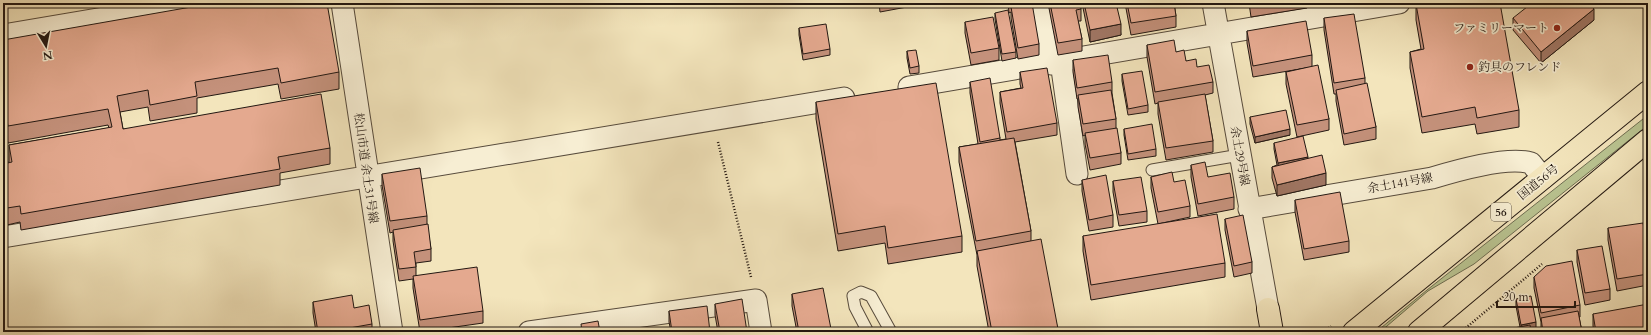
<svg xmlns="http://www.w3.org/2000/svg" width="1651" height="335" viewBox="0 0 1651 335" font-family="Cardo,'Noto Serif JP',serif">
<rect width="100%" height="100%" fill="#f3e5bc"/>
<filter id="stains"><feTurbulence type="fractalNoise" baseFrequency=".005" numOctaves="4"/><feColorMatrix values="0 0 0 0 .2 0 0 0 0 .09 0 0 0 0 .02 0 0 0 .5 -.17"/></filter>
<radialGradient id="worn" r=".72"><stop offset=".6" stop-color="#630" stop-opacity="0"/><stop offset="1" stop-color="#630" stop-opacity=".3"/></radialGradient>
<path fill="#bac592" stroke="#6e6e52" d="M1648 115V125L1474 264 1428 291 1380 332H1376L1427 290Z"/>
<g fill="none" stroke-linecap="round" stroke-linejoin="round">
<g stroke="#574b3c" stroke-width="13">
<path id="lane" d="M1152 170 1240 155
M868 332 855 307 853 296 861 292 871 296 891 332"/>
</g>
<g stroke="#574b3c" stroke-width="23">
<path id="street" d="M342 3 392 332
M1040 3 1051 64
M1213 3 1268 309
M3 35 193 3
M1061 62 1077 174
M909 87 1399 3
M1249 209 1432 178C1455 171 1508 156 1531 163L1543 178
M3 237 844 98
M529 332 756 300 761 332"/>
</g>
<g stroke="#231812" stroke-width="24">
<path id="highway" d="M1268 309 1272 332
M1354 332 1648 92
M1419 332 1648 140"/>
</g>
<path stroke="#231812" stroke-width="2.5" stroke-dasharray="1 2" stroke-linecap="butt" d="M718 142 751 277
M1324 332 1331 326
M1461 332 1542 264"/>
<use href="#lane" stroke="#f7eed3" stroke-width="11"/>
<use href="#street" stroke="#f7eed3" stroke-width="21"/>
<use href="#highway" stroke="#f3e5bc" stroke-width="22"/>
</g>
<path fill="#c4917b" stroke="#231812" d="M879 3H907V7L880 12Z
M1008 3H1020V5L1039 44V55L1018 59 1011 18V12L1009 13Z
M1048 3H1080L1081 9V21H1078L1082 39V51L1058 55Z
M1082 3H1116L1121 35 1090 42Z
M1125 3H1174L1176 16V27L1131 35Z
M1249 3H1307V8L1251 17Z
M1416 4 1519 110V127L1477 134 1475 124 1422 133 1410 68V52L1421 49 1416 20Z
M995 13 1016 52V58L1002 61 995 19Z
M1324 18 1365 78V84L1376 127V139L1344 145 1336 101V94H1334L1324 30Z
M1513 18 1594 20 1541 63 1513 30Z
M965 22 999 48V60L971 65 965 33Z
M799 28 830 49V55L803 60 799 35Z
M1247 31 1312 55V67L1329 119V130L1297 137 1286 84V72L1306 68 1253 77 1247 43Z
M3 40 339 72V89L281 99 278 84 197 98V113L150 121 148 107 120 112 123 129 330 148V164L280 173V185L21 230 20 222 7 225 3 202V164L9 162V145L109 128 108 125 8 143 5 126H3Z
M1147 45 1176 52 1186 61 1197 67 1213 82V93L1205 95 1213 141V152L1166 160 1158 114V103L1155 104 1147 57Z
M907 51 919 66V73L910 74 907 58Z
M1073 60 1112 82V93L1116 119V128L1121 153V164L1090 170 1085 144V135L1083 136 1078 107V99H1077L1073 72Z
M1020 72 1057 123V135L1015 142 1031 231V241L1058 329V332H989L977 266V255L959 162V147L978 144 970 93V82L1000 138V140L1006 139 1000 103V92L1021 88 1020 84Z
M1122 74 1148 105V112L1128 115 1122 81Z
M816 102 962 236V252L888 264 885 243 838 251 816 119Z
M1250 117 1290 135 1255 143 1250 124Z
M1124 129 1156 149V156L1128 160 1124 135Z
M1274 143 1308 158 1326 185 1277 196 1272 178V167L1277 165 1274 149Z
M1191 165 1208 177 1234 197V209L1198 216 1191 177Z
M382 174 427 216V225L431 249V261L416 263V276L483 311V323L420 332 413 288V279L399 281 393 241V232L390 233 382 185Z
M1151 177 1174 182 1190 206V217L1158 224 1151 188Z
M1082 180 1113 215V227L1089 231 1082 191Z
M1113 181 1147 211V222L1119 226 1113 192Z
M1295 200 1349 241V252L1304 260 1295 212Z
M1225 219 1252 262V273L1234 277 1225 230Z
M1608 228 1648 252V285L1617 291 1608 240Z
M1083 236 1225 263V277L1091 300 1083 251Z
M1577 250 1610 289V300L1585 305 1577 262Z
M1534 277 1580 305V317H1579L1582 332H1541V322L1534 288Z
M792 294 831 329V332H797L792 306Z
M1516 299 1536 329 1531 330 1520 327 1516 306Z
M313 302 354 308 372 324V332H316L313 313Z
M715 304 747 332H718L715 315Z
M669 311 710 332H671L669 322Z
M1593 314 1648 332H1594L1593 326Z"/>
<path fill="#a07664" stroke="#231812" d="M1594 9V20L1541 63V52Z
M1121 24V35L1090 42V30Z
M1290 129V135L1255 143V137Z
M1308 157V163L1278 170V163Z
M1326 173V185L1277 196V185Z
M1536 322V329L1521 332V325Z"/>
<path fill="#e4a98f" stroke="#231812" d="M214 3H327L339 72 281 83 278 68 195 82 197 96 150 105 148 90 117 96 123 129 321 94 330 148 278 157 280 169 21 214 20 206 7 208 3 186V164L12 162 9 145 112 127 108 109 8 126 5 109 3 110V40Z
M1009 3H1020V4L1009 6Z
M1032 3 1039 44 1018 48 1011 7Z
M1050 3H1080L1081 9 1076 10 1082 39 1058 43Z
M1084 3H1116L1121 24 1090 30Z
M1127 3H1174L1176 16 1131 23Z
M1251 3H1266L1251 5Z
M1422 3H1500L1519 110 1477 118 1475 107 1422 117 1410 52 1424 49 1416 4Z
M1532 3H1590L1594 9 1541 52 1513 18Z
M1008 10 1016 52 1002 54 995 13Z
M1354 14 1365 78 1334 83 1324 18Z
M993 17 999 48 971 53 965 22Z
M1306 21 1312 55 1253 66 1247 31Z
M826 24 830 49 803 54 799 28Z
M1174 40 1176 52 1184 50 1186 61 1196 59 1197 67 1209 65 1213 82 1155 92 1147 45Z
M916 50 919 66 910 68 907 51Z
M1108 55 1112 82 1077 88 1073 60Z
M1318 65 1329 119 1297 125 1286 72Z
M1047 68 1057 123 1007 132 1000 92 1023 88 1020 72Z
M1142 71 1148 105 1128 109 1122 74Z
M990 78 1000 138 980 142 970 82Z
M936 83 962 236 888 248 885 226 838 234 816 102Z
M1367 83 1376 127 1344 134 1336 90Z
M1111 90 1116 119 1083 124 1078 95Z
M1205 94 1213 141 1166 148 1158 102Z
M1286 110 1290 129 1255 137 1250 117Z
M1152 124 1156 149 1128 154 1124 129Z
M1117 128 1121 153 1090 158 1085 133Z
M1303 136 1308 157 1278 163 1274 143Z
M1014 138 1031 231 976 241 959 147Z
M1322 155 1326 173 1277 185 1272 167Z
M1205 162 1208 177 1230 173 1234 197 1198 204 1191 165Z
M420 168 427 216 390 221 382 174Z
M1172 172 1174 182 1185 180 1190 206 1158 212 1151 177Z
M1106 175 1113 215 1089 220 1082 180Z
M1141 177 1147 211 1119 215 1113 181Z
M1340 192 1349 241 1304 249 1295 200Z
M1217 214 1225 263 1091 285 1083 236Z
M1243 215 1252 262 1234 266 1225 219Z
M1643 223 1648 252V274L1617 279 1608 228Z
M428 224 431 249 414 252 416 267 399 269 393 230Z
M1041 239 1058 329 1042 332H992L977 251Z
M1602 246 1610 289 1585 293 1577 250Z
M1572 261 1580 305 1541 313 1534 277 1546 266Z
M477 267 483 311 420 320 413 276Z
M823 288 831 329 817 332H799L792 294Z
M352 295 354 308 369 305 372 324 327 332H318L313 302Z
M1531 296 1536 322 1521 325 1516 299Z
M742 299 747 332H720L715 304Z
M1648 304V332H1596L1593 314Z
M707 306 710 332H672L669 311Z
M1578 311 1582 332H1543L1541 318Z
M598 321 600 332H582L581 324Z
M1530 325 1531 332H1492Z"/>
<g fill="#8f2418" stroke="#f7eed3" stroke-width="1.5">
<circle cx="1557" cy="28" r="4"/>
<circle cx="1470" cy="67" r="4"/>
</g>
<g text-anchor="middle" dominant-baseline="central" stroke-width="3.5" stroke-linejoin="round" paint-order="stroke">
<rect fill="#f7eed3" stroke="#63584c" stroke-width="1" x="1491" y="203" width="20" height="18" rx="3"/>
<g font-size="11" font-weight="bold" fill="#231812">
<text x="1501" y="212">56</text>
</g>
<g font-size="12" fill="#231812" stroke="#f7eed3" text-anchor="end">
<text x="1549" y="28">ファミリーマート</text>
<text x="1478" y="67" text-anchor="start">釣具のフレンド</text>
</g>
<g font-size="12" fill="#231812" stroke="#f7eed3">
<text transform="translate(1240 156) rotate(80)">余土29号線</text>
<text transform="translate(366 168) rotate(82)">松山市道 余土31号線</text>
<text transform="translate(1538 182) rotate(-39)">国道56号</text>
<text transform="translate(1400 183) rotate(-10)">余土141号線</text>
</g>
</g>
<rect width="1651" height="335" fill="none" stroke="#f3e5bc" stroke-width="16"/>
<rect x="4" y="4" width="1643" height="327" fill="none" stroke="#231812" stroke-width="2"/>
<rect x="8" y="8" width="1635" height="319" fill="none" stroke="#231812"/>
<g transform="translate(46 46) rotate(170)" stroke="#f7eed3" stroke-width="3" paint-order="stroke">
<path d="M0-3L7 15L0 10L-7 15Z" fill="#231812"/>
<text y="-6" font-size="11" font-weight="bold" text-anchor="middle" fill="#231812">N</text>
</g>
<path d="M1497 301v6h78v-6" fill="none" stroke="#231812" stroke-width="2"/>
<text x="1503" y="301" font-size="12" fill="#231812" stroke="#f7eed3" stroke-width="3" paint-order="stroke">20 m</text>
<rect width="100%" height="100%" filter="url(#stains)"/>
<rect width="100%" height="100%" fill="url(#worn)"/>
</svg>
